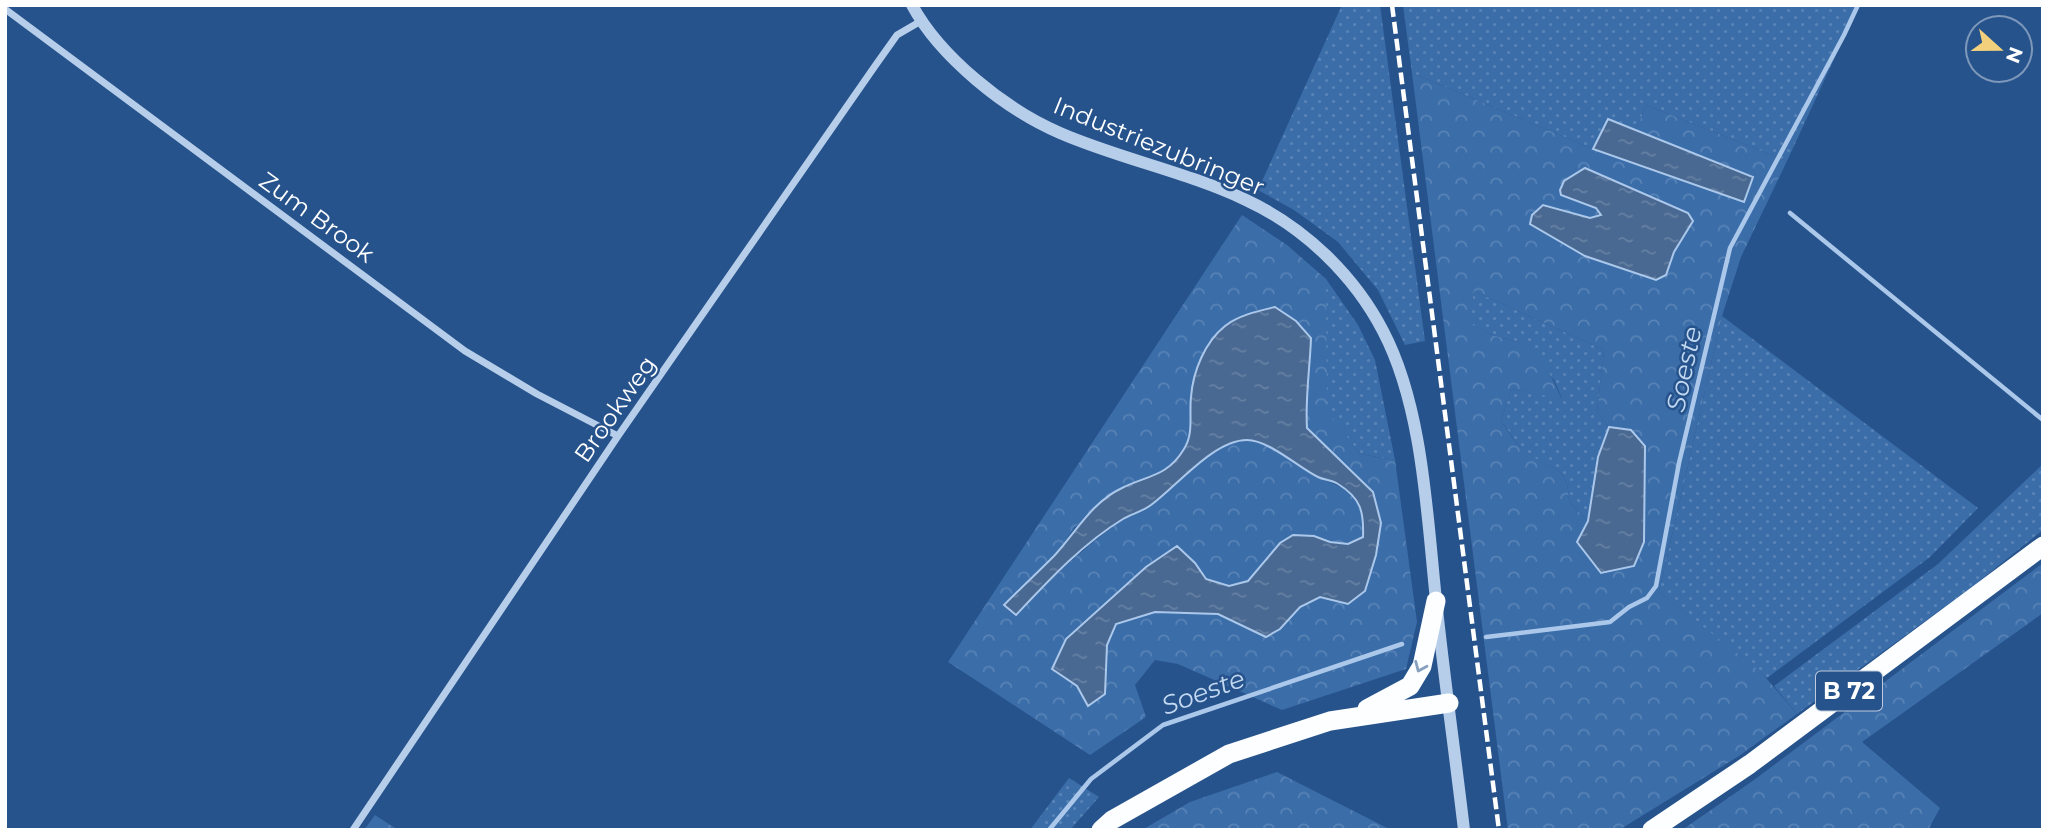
<svg xmlns="http://www.w3.org/2000/svg" width="2048" height="835" viewBox="0 0 2048 835" font-family="Montserrat,sans-serif">
<defs>
<pattern id="grass-dots" width="8" height="8" patternUnits="userSpaceOnUse" patternTransform="scale(1.75)"><rect width="8" height="8" fill="#3b6da9"/><path d="M2 2h.1M6 6h.1" fill="none" stroke="#5883b6" stroke-width="1.8" stroke-linecap="round"/></pattern>
<pattern id="forest-crowns" width="20" height="18" patternUnits="userSpaceOnUse" patternTransform="scale(1.75)"><rect width="20" height="18" fill="#3b6da9"/><path d="M2 6a3 3 0 1 1 6 0M12 15a3 3 0 1 1 6 0" fill="none" stroke="#5883b6"/></pattern>
<pattern id="water-ripples" width="26" height="14" patternUnits="userSpaceOnUse" patternTransform="scale(1.75)"><rect width="26" height="14" fill="#4a6992"/><path d="M2 4q2-2 4 0t4 0M15 11q2-2 4 0t4 0" fill="none" stroke="#6580a2"/></pattern>
</defs>
<rect width="100%" height="100%" fill="#27538c"/>
<path fill="url(#grass-dots)" d="M1342 5H1380L1425 341 1405 345 1378 290 1338 242 1294 210 1258 190Z
M1403 5H1859L1787 161 1646 105 1636 130 1608 119 1593 149 1412 73Z
M1326 279 1358 325 1375 360 1395 460 1360 454 1326 410Z
M1474 291 1604 350 1597 412 1609 427 1598 457 1588 521 1569 502C1569 463 1550 471 1525 452 1516 444 1509 430 1501 421L1511 389 1562 398 1554 380 1521 343 1489 334 1468 321Z
M1722 316 1978 508 1930 557 1767 678 1659 592Z
M2043 464V530L1968 590 1797 714 1774 686 1938 564Z
M1069 778 1099 797 1070 830H1030Z"/>
<path fill="url(#forest-crowns)" fill-rule="evenodd" d="M1412 73 1593 149 1743 202 1753 177 1636 130 1646 105 1787 161 1741 257 1722 316 1659 592 1761 672 1797 714 1739 756 1619 830H1508ZM1474 291 1604 350 1597 412 1609 427 1631 430 1600 573 1588 521 1569 502C1569 463 1550 471 1526 452 1516 445 1509 431 1501 421L1511 389 1562 399 1547 368 1521 343 1489 334 1469 321Z
M1242 215 1287 245 1326 279 1327 410 1360 454 1395 460 1417 622 1406 669 1282 710 1178 664 1155 660 1135 685 1146 717 1090 755 948 662ZM1296 321 1311 337C1310 368 1305 398 1307 428L1373 492 1381 523 1376 555 1365 591 1348 604 1320 597 1300 607 1280 629 1266 637 1218 614 1155 612 1116 624 1107 645 1105 694 1077 686 1052 669 1066 639 1146 567 1177 546 1195 563 1206 579 1229 586 1248 581 1280 543 1314 536 1330 542 1348 544 1363 538C1364 493 1354 493 1318 477 1299 469 1269 440 1248 440 1215 440 1177 485 1152 504 1142 512 1129 515 1119 522 1081 550 1048 581 1016 615L1005 605 1056 554 1075 527 1149 479 1166 470 1183 450 1190 436 1191 395Z
M2043 563V613L1862 742 1940 808 1928 830H1682L1754 780Z
M1277 772 1391 830H1142L1190 802Z
M375 815 398 830H364Z"/>
<path fill="url(#water-ripples)" stroke="#abc8eb" stroke-width="2" d="M1608 119 1753 177 1744 202 1593 149Z
M1585 168 1688 213 1693 221 1674 252 1666 275 1656 280 1585 256 1530 224 1532 215 1543 205 1590 218 1601 215 1596 208 1561 195 1560 190 1564 181Z
M1275 307 1296 321 1311 338C1310 368 1305 398 1307 428L1373 492 1381 523 1376 555 1365 591 1348 604 1320 597 1300 607 1280 629 1266 637 1218 614 1155 612 1116 624 1107 645 1105 694 1088 706 1077 686 1052 669 1066 639 1146 567 1177 546 1195 563 1206 579 1229 586 1248 581 1280 543 1293 535 1314 536 1330 542 1348 544 1363 537C1364 512 1361 498 1338 484 1332 480 1324 480 1318 477 1299 468 1269 440 1247 440 1214 440 1178 485 1151 505 1143 511 1132 514 1123 519 1082 544 1048 581 1016 615L1004 605C1021 588 1038 572 1054 556 1076 532 1092 502 1122 488 1148 475 1167 477 1184 449 1194 433 1189 415 1191 397 1193 371 1205 342 1225 326 1239 315 1258 311 1275 307Z
M1609 427 1631 430 1645 446 1644 542 1634 566 1601 573 1577 542 1588 521 1598 457Z"/>
<g fill="none" stroke-linecap="round" stroke-linejoin="round">
<path stroke="#abc8eb" stroke-width="4.5" d="M1790 213 2043 420
M1486 637 1610 622 1629 607 1647 598 1656 586 1679 463 1730 248 1844 35 1858 5
M1049 830 1091 779 1163 725 1402 644"/>
<path stroke="#b6ceea" stroke-width="7" d="M5 9 465 351 537 394 618 436
M353 830 618 436 875 66 897 35 921 21"/>
<path stroke="#b6ceea" stroke-width="12" d="M912 5C940 57 1006 110 1060 133 1120 159 1187 172 1246 200 1304 227 1354 275 1383 331 1423 407 1427 516 1436 600 1444 677 1455 753 1464 830"/>
<path stroke="#fcfeff" stroke-width="19" d="M1367 709 1410 686 1422 666 1436 601
M1101 830 1112 820 1229 754 1330 721 1449 703
M1652 830 1750 764 2043 546"/>
<path stroke="#fff" stroke-width="4.5" stroke-dasharray="12 5" stroke-linecap="butt" d="M1392 5 1499 830"/>
</g>
<defs><path id="oneway-chevron" d="M-2-3.5L2.5 0L-2 3.5" fill="none" stroke-width="1.6" stroke-linecap="round" stroke-linejoin="round" transform="scale(1.75)"/></defs>
<use stroke="#87a0c0" href="#oneway-chevron" transform="translate(1420 667) rotate(113)"/>
<g text-anchor="middle" dominant-baseline="central" stroke-width="5" stroke-linejoin="round" paint-order="stroke">
<rect fill="#27538c" stroke="#becbdc" stroke-width="2" x="1816" y="671.5" width="66" height="39" rx="5"/>
<g font-size="23" font-weight="bold" fill="#fff">
<text x="1849" y="691">B 72</text>
</g>
<g font-size="24" fill="#fff" stroke="#27538c">
<text transform="translate(1159 146) rotate(22)">Industriezubringer</text>
<text transform="translate(317 217) rotate(36)">Zum Brook</text>
<text transform="translate(615 409) rotate(-55)">Brookweg</text>
</g>
<g font-size="26" font-style="italic" fill="#c2d8f1" stroke="#27538c">
<text transform="translate(1684 369) rotate(-78)">Soeste</text>
<text transform="translate(1203 692) rotate(-20)">Soeste</text>
</g>
</g>
<rect width="2048" height="835" fill="none" stroke="#ffffff" stroke-width="14"/>
<g transform="translate(1999 49) rotate(111)"><circle r="33" fill="#27538c" stroke="#7d98ba" stroke-width="2"/>
<path d="M0-5L12 26L0 18L-12 26Z" fill="#f3d17c"/>
<text y="-10" font-size="19" font-weight="bold" text-anchor="middle" fill="#ffffff">N</text>
</g>
</svg>
